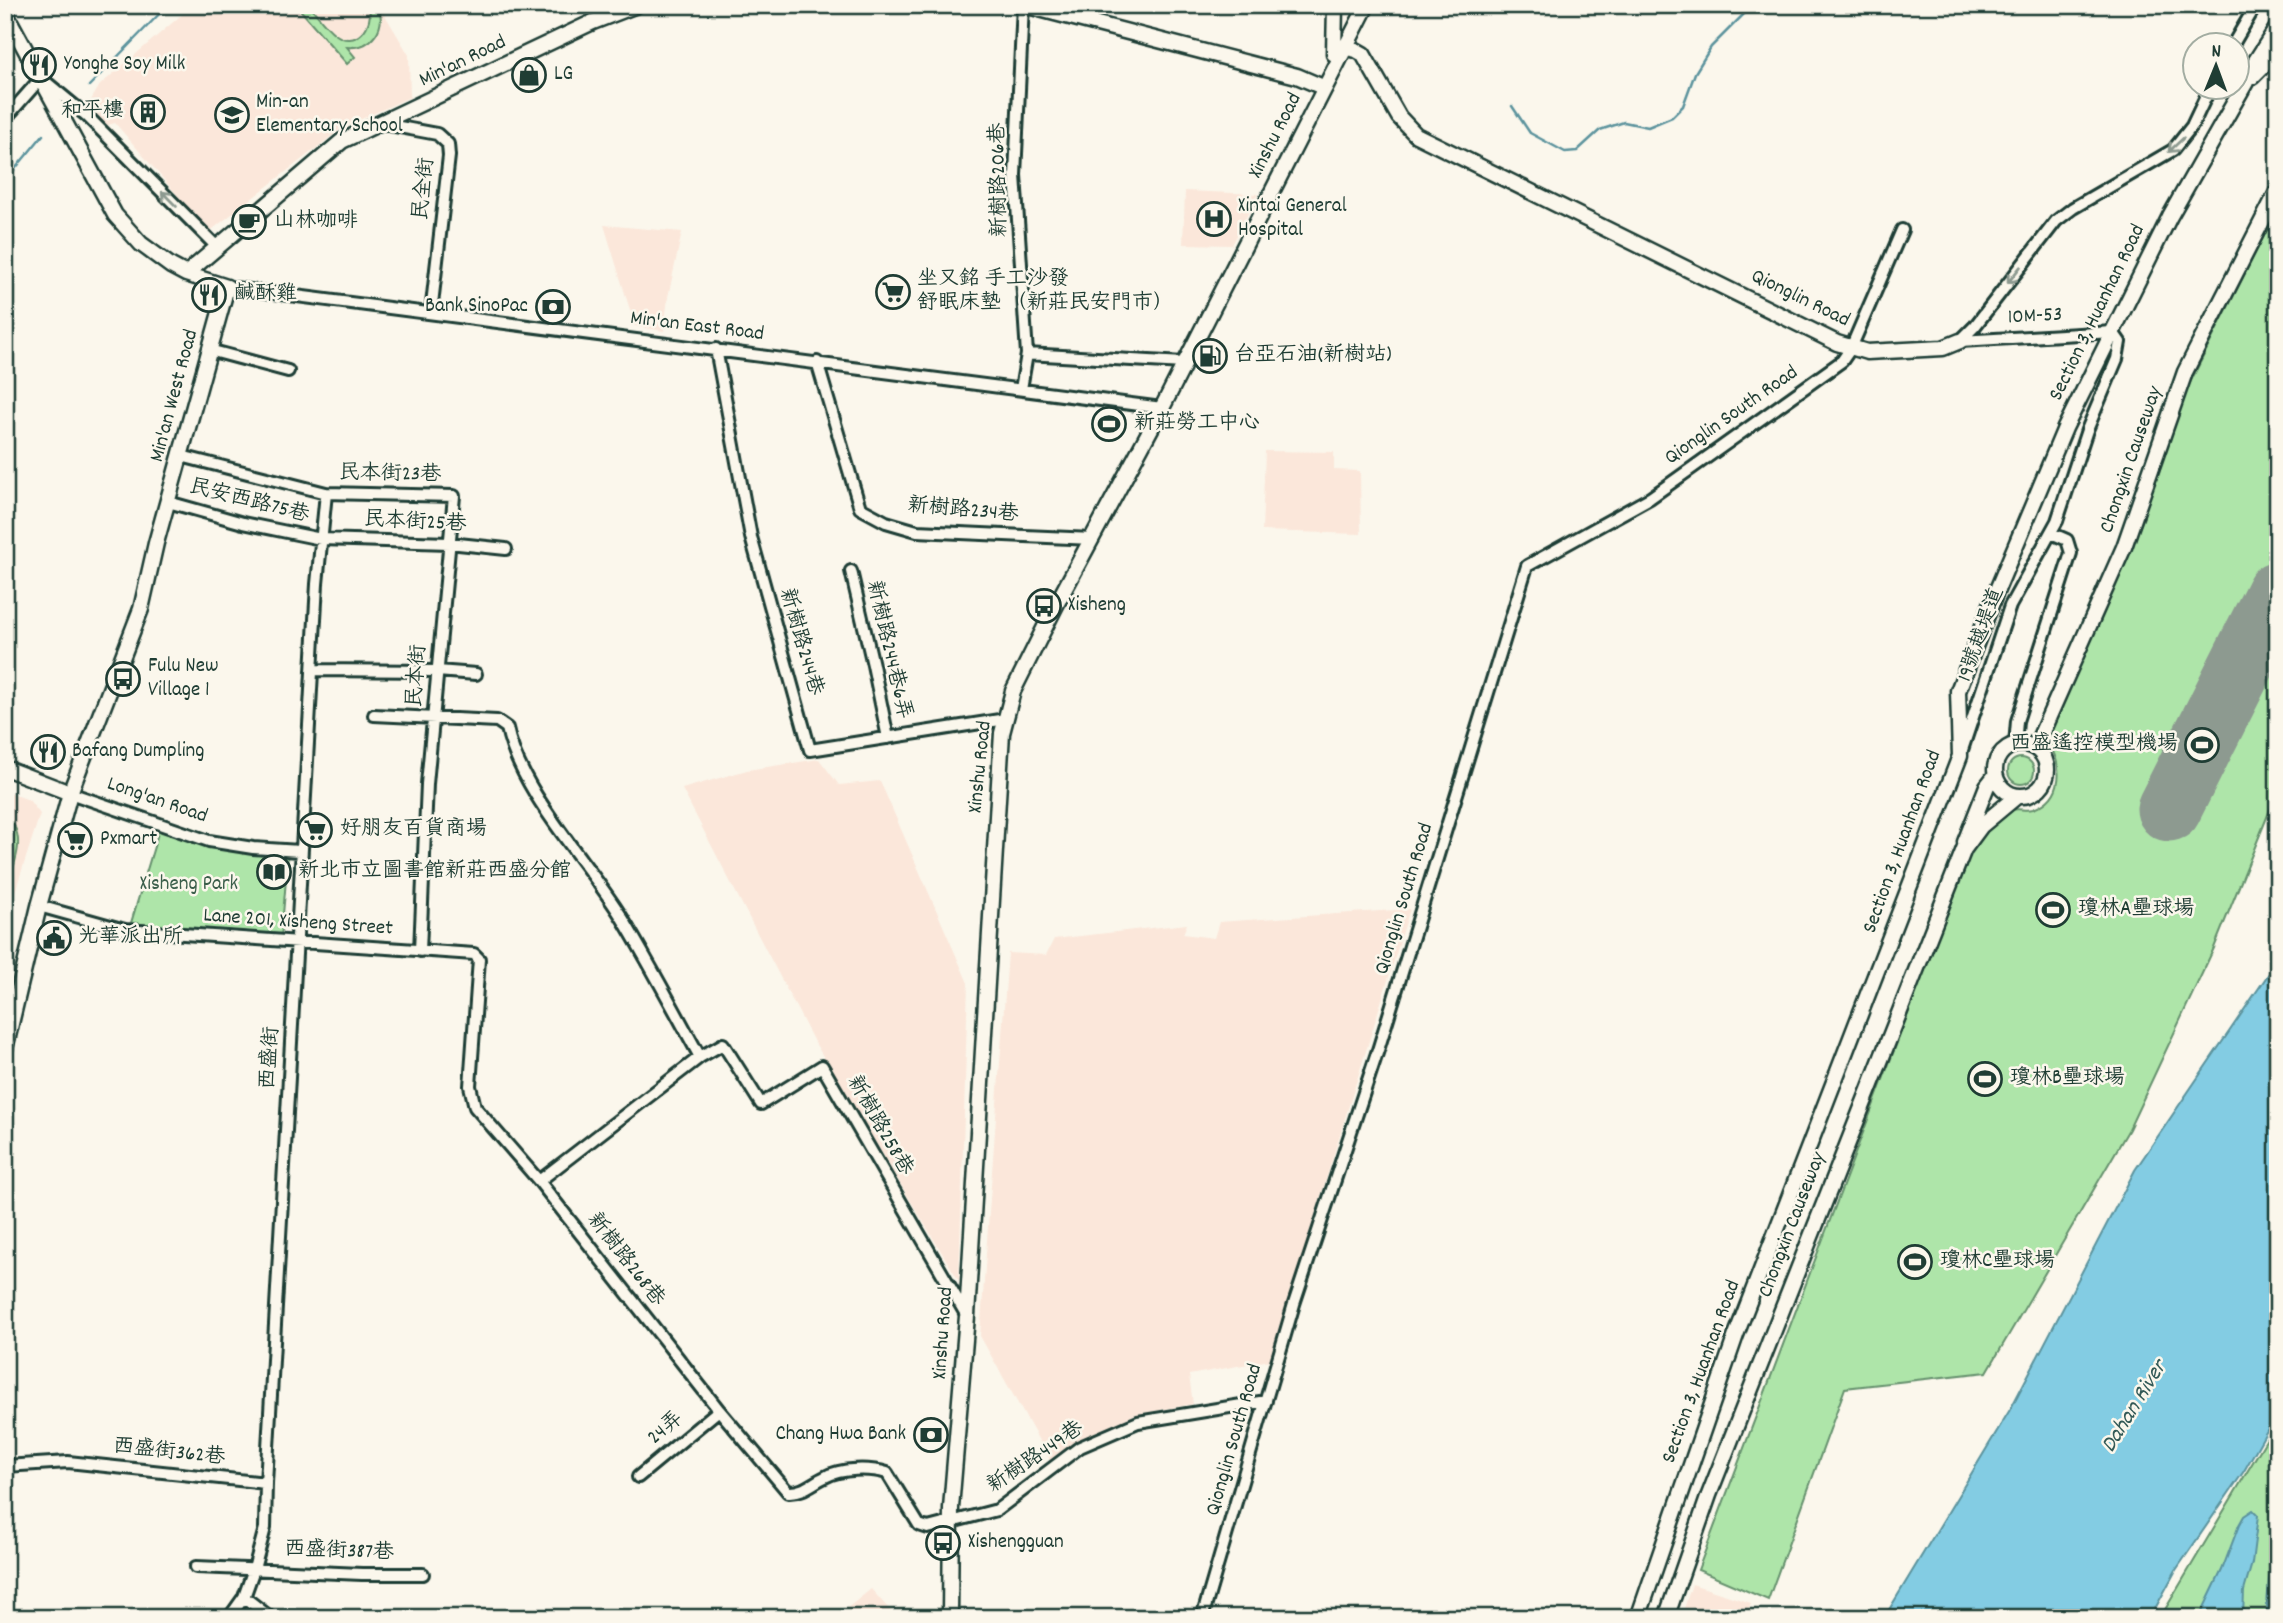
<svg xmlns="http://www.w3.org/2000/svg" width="2283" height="1623" viewBox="0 0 2283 1623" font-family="Dekko,'LXGW WenKai TC',sans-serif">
<rect width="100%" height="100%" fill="#fbf7ec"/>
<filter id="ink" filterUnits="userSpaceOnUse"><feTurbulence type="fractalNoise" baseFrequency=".0143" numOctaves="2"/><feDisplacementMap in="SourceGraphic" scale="14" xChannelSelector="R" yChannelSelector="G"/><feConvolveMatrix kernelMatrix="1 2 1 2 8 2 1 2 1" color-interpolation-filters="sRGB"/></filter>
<g filter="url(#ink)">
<path fill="#fbe7da" d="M193 5H379L409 55 410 97 342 128 209 232 115 123 105 126 88 105 100 85Z
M1185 191 1258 194 1232 245 1183 244Z
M604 225 682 232 668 297 664 331 635 326Z
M1265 451 1334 452V470L1360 471 1361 534 1262 531Z
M819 759 839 785 880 781 968 983 959 1281 812 1038 682 789 747 770Z
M5 791 29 800 40 814 5 923Z
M1410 909 1270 1360 1189 1375 1193 1404 1133 1415 1051 1462 980 1336 1008 953 1046 955 1054 939 1187 924 1183 934 1214 938 1219 922Z
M1692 1584 1751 1603 1746 1618H1681Z
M871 1589 897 1618H835Z"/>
<path fill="#aee5a9" stroke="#66916e" stroke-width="2" d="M296 5H309C317 14 325 27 335 34 355 50 376 25 368 5H378C387 28 372 49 347 47L355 57 347 64Z
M2278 208V790L2214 948 2129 1129 1987 1372 1845 1388 1768 1600 1698 1570 1973 841C1981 835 2004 812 2012 810 2018 808 2026 811 2033 809 2065 798 2064 763 2046 741L2144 517 2143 476Z
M2008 771a13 13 0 1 1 26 0a13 13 0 1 1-26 0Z
M5 815C30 835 13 867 5 892V862L10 845V837L5 829Z
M159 830 218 848 288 856 281 938 131 923Z
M2278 1420V1618H2160Z"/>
<path fill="#83cce3" stroke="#5b939d" stroke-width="2" d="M2278 960V1411L2244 1471 2176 1570 2150 1618H1884L2011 1408 2135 1170Z
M2253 1510 2258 1515 2252 1563 2244 1591 2243 1618H2199L2222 1570 2239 1525 2244 1516Z
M2278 1542V1618H2266L2269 1580Z"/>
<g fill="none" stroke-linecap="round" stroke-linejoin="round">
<path stroke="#5b939d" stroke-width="2.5" d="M89 86 168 5
M1512 106 1530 133 1565 152 1577 151 1600 130 1624 122 1648 127 1672 117 1683 106 1695 73 1711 47 1746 12 1757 5
M5 185 10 175 43 135"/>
<path stroke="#8d9a90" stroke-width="65" d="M2169 809 2278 593"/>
<g stroke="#1f3d34" stroke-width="16">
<path id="street" d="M2232 46 2256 5
M5 119 41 78 87 116 218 248
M378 123 437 134 448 144 449 156 431 313
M227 287 1162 408
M1960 341 2113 332 2120 342 2117 359 2087 430 2057 521 2010 606 1962 750
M1960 341 1975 326 2056 221 2073 208 2173 150 2192 126 2210 88
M716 349 751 537 810 750 1006 719
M209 350 288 371
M1027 354 1184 363
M817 362 860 508 886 522 917 531 1093 539
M1021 389 1027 354 1015 175 1023 5
M181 456 326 493 454 496 427 784 420 951
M168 502 243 523 321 539 449 543 506 549
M851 571 873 665 888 738
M312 670 437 671 476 674
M374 715 497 721 507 728C520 792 587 861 621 916 649 962 674 1010 700 1057L539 1181 719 1410 788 1492C803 1493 812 1483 825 1477 841 1468 870 1468 887 1473L919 1525 928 1528 997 1510 1080 1447 1138 1422 1266 1401
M2015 745 2017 721 2071 553 2067 540 2051 533
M70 793 209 841 253 848 300 851
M39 906 125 930 474 954 479 959 470 1086 475 1107 539 1181
M700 1057 723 1044 761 1104 822 1066 967 1316
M5 1466 68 1462 266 1483
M638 1477 719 1410
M196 1567 362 1574H423
M244 1597 271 1618
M229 1618 244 1597 254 1569 265 1528 266 1483 317 584 326 493
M1202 1618 1294 1304 1379 1047 1527 566 1650 498 1842 361 1851 348 1902 230"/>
</g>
<g stroke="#1f3d34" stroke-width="19">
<path id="secondary" d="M1024 5 1297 76 1325 88
M5 12 115 215 141 244 171 266 186 274 227 287 156 543 141 609 70 793 39 906 5 1049
M1338 46 1356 50 1363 54 1399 117 1416 135 1837 343 1867 352 1943 348 1960 341
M1334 54 1335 5
M2252 77 2278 51
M186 274 342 141 593 22 637 5
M1995 770a26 26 0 1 1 52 0a26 26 0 1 1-52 0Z
M2035 748 2124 547 2185 372 2278 190
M5 768 70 793
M1965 842 1987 786 1994 777
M950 1618 951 1508 967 1316 1002 733 1013 691 1056 605 1162 408 1367 5
M1638 1618 1736 1335 1960 756 1958 691 1994 597 2065 428 2170 216 2246 82 2255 62 2278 26
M1666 1618 1709 1495 1964 849 1981 826 2017 796"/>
</g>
<use href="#street" stroke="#fbf7ec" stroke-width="10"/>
<use href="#secondary" stroke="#fbf7ec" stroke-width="14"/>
</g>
<defs><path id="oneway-shaft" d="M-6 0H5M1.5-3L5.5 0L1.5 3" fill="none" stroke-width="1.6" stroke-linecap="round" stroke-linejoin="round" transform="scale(1.75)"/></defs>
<g stroke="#8d9a90">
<use href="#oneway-shaft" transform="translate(2176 145) rotate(137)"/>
<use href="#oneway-shaft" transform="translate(169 199) rotate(-135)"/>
<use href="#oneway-shaft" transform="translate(2014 275) rotate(128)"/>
</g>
</g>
<defs>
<g id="restaurant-ring" transform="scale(1.75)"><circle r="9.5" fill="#fbf7ec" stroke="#1f3d34" stroke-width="1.5"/><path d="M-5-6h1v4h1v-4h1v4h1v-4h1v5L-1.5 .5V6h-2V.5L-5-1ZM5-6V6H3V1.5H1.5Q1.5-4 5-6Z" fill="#1f3d34"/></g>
<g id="shop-ring" transform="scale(1.75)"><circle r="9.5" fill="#fbf7ec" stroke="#1f3d34" stroke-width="1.5"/><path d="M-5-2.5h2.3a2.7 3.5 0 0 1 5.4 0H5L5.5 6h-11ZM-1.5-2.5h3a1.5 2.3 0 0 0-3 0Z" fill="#1f3d34"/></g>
<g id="building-ring" transform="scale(1.75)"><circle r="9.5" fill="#fbf7ec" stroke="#1f3d34" stroke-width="1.5"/><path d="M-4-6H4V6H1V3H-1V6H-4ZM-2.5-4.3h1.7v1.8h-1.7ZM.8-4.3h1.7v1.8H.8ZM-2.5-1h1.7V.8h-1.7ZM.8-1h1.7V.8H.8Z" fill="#1f3d34"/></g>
<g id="school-ring" transform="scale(1.75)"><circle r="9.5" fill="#fbf7ec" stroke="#1f3d34" stroke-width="1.5"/><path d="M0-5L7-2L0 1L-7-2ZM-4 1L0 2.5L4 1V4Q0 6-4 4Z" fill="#1f3d34"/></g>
<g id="hospital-ring" transform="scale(1.75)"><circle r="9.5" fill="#fbf7ec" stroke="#1f3d34" stroke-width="1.5"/><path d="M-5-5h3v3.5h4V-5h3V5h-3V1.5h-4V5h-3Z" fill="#1f3d34"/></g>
<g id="cafe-ring" transform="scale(1.75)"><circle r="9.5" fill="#fbf7ec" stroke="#1f3d34" stroke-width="1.5"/><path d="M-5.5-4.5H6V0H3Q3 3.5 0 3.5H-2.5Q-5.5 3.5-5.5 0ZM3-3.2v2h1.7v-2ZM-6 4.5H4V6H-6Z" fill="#1f3d34"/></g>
<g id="supermarket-ring" transform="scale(1.75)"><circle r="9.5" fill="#fbf7ec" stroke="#1f3d34" stroke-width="1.5"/><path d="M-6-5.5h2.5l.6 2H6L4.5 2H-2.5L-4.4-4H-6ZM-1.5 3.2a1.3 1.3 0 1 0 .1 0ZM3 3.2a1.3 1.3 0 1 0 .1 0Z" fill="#1f3d34"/></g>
<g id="bank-ring" transform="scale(1.75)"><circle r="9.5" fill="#fbf7ec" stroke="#1f3d34" stroke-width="1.5"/><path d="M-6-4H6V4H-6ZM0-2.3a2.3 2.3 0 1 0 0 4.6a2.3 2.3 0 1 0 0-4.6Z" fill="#1f3d34"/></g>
<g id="fuel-ring" transform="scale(1.75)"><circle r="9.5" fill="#fbf7ec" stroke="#1f3d34" stroke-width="1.5"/><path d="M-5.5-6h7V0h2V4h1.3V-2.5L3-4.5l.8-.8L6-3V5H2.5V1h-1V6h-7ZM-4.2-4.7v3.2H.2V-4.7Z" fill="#1f3d34"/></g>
<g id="stadium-ring" transform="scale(1.75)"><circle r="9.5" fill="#fbf7ec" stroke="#1f3d34" stroke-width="1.5"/><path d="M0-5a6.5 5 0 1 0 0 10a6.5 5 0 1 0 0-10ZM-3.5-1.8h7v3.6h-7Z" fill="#1f3d34"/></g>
<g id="bus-ring" transform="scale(1.75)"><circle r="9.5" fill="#fbf7ec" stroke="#1f3d34" stroke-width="1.5"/><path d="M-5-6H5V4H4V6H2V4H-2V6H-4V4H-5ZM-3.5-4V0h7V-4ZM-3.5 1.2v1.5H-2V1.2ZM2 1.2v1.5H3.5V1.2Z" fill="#1f3d34"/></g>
<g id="library-ring" transform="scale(1.75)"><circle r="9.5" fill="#fbf7ec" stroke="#1f3d34" stroke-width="1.5"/><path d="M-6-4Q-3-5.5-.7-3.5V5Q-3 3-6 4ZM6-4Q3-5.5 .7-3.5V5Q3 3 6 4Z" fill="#1f3d34"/></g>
<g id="civic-ring" transform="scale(1.75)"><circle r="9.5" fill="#fbf7ec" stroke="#1f3d34" stroke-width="1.5"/><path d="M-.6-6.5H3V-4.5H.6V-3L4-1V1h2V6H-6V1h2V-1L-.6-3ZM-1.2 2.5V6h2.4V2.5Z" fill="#1f3d34"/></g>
</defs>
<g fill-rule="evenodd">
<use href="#restaurant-ring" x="39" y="65"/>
<use href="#shop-ring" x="529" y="75"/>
<use href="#building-ring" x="148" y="112"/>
<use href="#school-ring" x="232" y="115"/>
<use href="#hospital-ring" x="1214" y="219"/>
<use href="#cafe-ring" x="249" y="222"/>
<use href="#supermarket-ring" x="893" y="292"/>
<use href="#restaurant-ring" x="209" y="295"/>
<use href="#bank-ring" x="553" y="307"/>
<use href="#fuel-ring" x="1210" y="356"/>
<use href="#stadium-ring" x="1109" y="424"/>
<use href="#bus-ring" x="1044" y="606"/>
<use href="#bus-ring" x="123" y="679"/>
<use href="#stadium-ring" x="2202" y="745"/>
<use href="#restaurant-ring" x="48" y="752"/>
<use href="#supermarket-ring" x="315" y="830"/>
<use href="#supermarket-ring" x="75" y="840"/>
<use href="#library-ring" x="274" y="872"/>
<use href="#stadium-ring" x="2053" y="910"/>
<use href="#civic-ring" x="54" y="938"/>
<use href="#stadium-ring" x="1985" y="1079"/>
<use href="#stadium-ring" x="1915" y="1262"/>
<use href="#bank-ring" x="931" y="1435"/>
<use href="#bus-ring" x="943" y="1543"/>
</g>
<g text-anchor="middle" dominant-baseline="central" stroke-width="5" stroke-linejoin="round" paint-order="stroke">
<g font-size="21" fill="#1f3d34" stroke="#fbf7ec">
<text transform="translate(463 62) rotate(-26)">Min'an Road</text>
<text transform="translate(1276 136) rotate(-63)">Xinshu Road</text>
<text transform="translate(1000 180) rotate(-91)">新樹路206巷</text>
<text transform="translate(425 189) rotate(-84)">民全街</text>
<text transform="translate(1800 299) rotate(26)">Qionglin Road</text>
<text transform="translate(2098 313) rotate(-64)">Section 3, Huanhan Road</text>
<text transform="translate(2035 317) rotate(-3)">10M-53</text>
<text transform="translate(697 327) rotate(7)">Min'an East Road</text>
<text transform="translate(175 396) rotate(-75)">Min'an West Road</text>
<text transform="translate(1732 416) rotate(-35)">Qionglin South Road</text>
<text transform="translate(2132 460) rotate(-71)">Chongxin Causeway</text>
<text transform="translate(390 475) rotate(1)">民本街23巷</text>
<text transform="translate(249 502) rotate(14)">民安西路75巷</text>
<text transform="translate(963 511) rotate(5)">新樹路234巷</text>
<text transform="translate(415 523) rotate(3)">民本街25巷</text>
<text transform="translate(1982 635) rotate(-70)">19號越堤道</text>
<text transform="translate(800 642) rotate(74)">新樹路244巷</text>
<text transform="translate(888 650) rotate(77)">新樹路244巷6弄</text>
<text transform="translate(418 676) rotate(-86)">民本街</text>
<text transform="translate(981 767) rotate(-84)">Xinshu Road</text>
<text transform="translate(157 801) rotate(19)">Long'an Road</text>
<text transform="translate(1903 842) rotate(-70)">Section 3, Huanhan Road</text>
<text transform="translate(1405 899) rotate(-73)">Qionglin South Road</text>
<text transform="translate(298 923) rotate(4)">Lane 201, Xisheng Street</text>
<text transform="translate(271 1058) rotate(-86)">西盛街</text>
<text transform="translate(879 1126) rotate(60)">新樹路258巷</text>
<text transform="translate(1793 1225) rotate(-69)">Chongxin Causeway</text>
<text transform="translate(625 1260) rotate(52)">新樹路268巷</text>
<text transform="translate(944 1333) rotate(-86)">Xinshu Road</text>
<text transform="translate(1702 1372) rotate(-70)">Section 3, Huanhan Road</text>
<text transform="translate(666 1429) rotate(-40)">24弄</text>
<text transform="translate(1235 1440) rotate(-74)">Qionglin South Road</text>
<text transform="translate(169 1453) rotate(6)">西盛街362巷</text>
<text transform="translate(1036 1458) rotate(-34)">新樹路449巷</text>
<text transform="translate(339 1552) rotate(2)">西盛街387巷</text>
</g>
<g font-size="21" fill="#1f3d34" stroke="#fbf7ec" text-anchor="start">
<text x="64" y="65">Yonghe Soy Milk</text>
<text x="554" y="75">LG</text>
<text x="256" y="103">Min-an<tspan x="256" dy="24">Elementary School</tspan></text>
<text x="124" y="112" text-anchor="end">和平樓</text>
<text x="1238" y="207">Xintai General<tspan x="1238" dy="24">Hospital</tspan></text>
<text x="274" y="222">山林咖啡</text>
<text x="917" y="280">坐又銘 手工沙發<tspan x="917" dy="24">舒眠床墊 （新莊民安門市）</tspan></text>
<text x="234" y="295">鹹酥雞</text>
<text x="528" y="307" text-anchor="end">Bank SinoPac</text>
<text x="1234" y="356">台亞石油(新樹站)</text>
<text x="1134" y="424">新莊勞工中心</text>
<text x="1068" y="606">Xisheng</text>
<text x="148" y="667">Fulu New<tspan x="148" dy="24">Village 1</tspan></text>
<text x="2178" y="745" text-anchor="end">西盛遙控模型機場</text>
<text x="72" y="752">Bafang Dumpling</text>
<text x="340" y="830">好朋友百貨商場</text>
<text x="100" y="840">Pxmart</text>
<text x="298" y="872">新北市立圖書館新莊西盛分館</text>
<text x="2078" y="910">瓊林A壘球場</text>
<text x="78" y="938">光華派出所</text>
<text x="2010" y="1079">瓊林B壘球場</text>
<text x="1940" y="1262">瓊林C壘球場</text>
<text x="906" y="1435" text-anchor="end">Chang Hwa Bank</text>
<text x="968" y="1543">Xishengguan</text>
</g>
<g font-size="21" fill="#3c5f4b" stroke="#fbf7ec">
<text x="189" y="885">Xisheng Park</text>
</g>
<g font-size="23" font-style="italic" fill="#335a57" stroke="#fbf7ec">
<text transform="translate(2135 1407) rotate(-58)">Dahan River</text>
</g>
</g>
<rect width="2283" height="1623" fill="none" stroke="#fbf7ec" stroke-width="28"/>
<rect x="14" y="14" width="2255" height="1595" fill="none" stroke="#1f3d34" stroke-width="2.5" filter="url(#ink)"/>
<g transform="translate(2216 66) rotate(1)"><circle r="33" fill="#fbf7ec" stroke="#a3ada2" stroke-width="2"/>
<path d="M0-5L12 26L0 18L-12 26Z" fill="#1f3d34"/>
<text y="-10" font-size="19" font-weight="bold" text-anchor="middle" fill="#1f3d34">N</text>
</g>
</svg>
